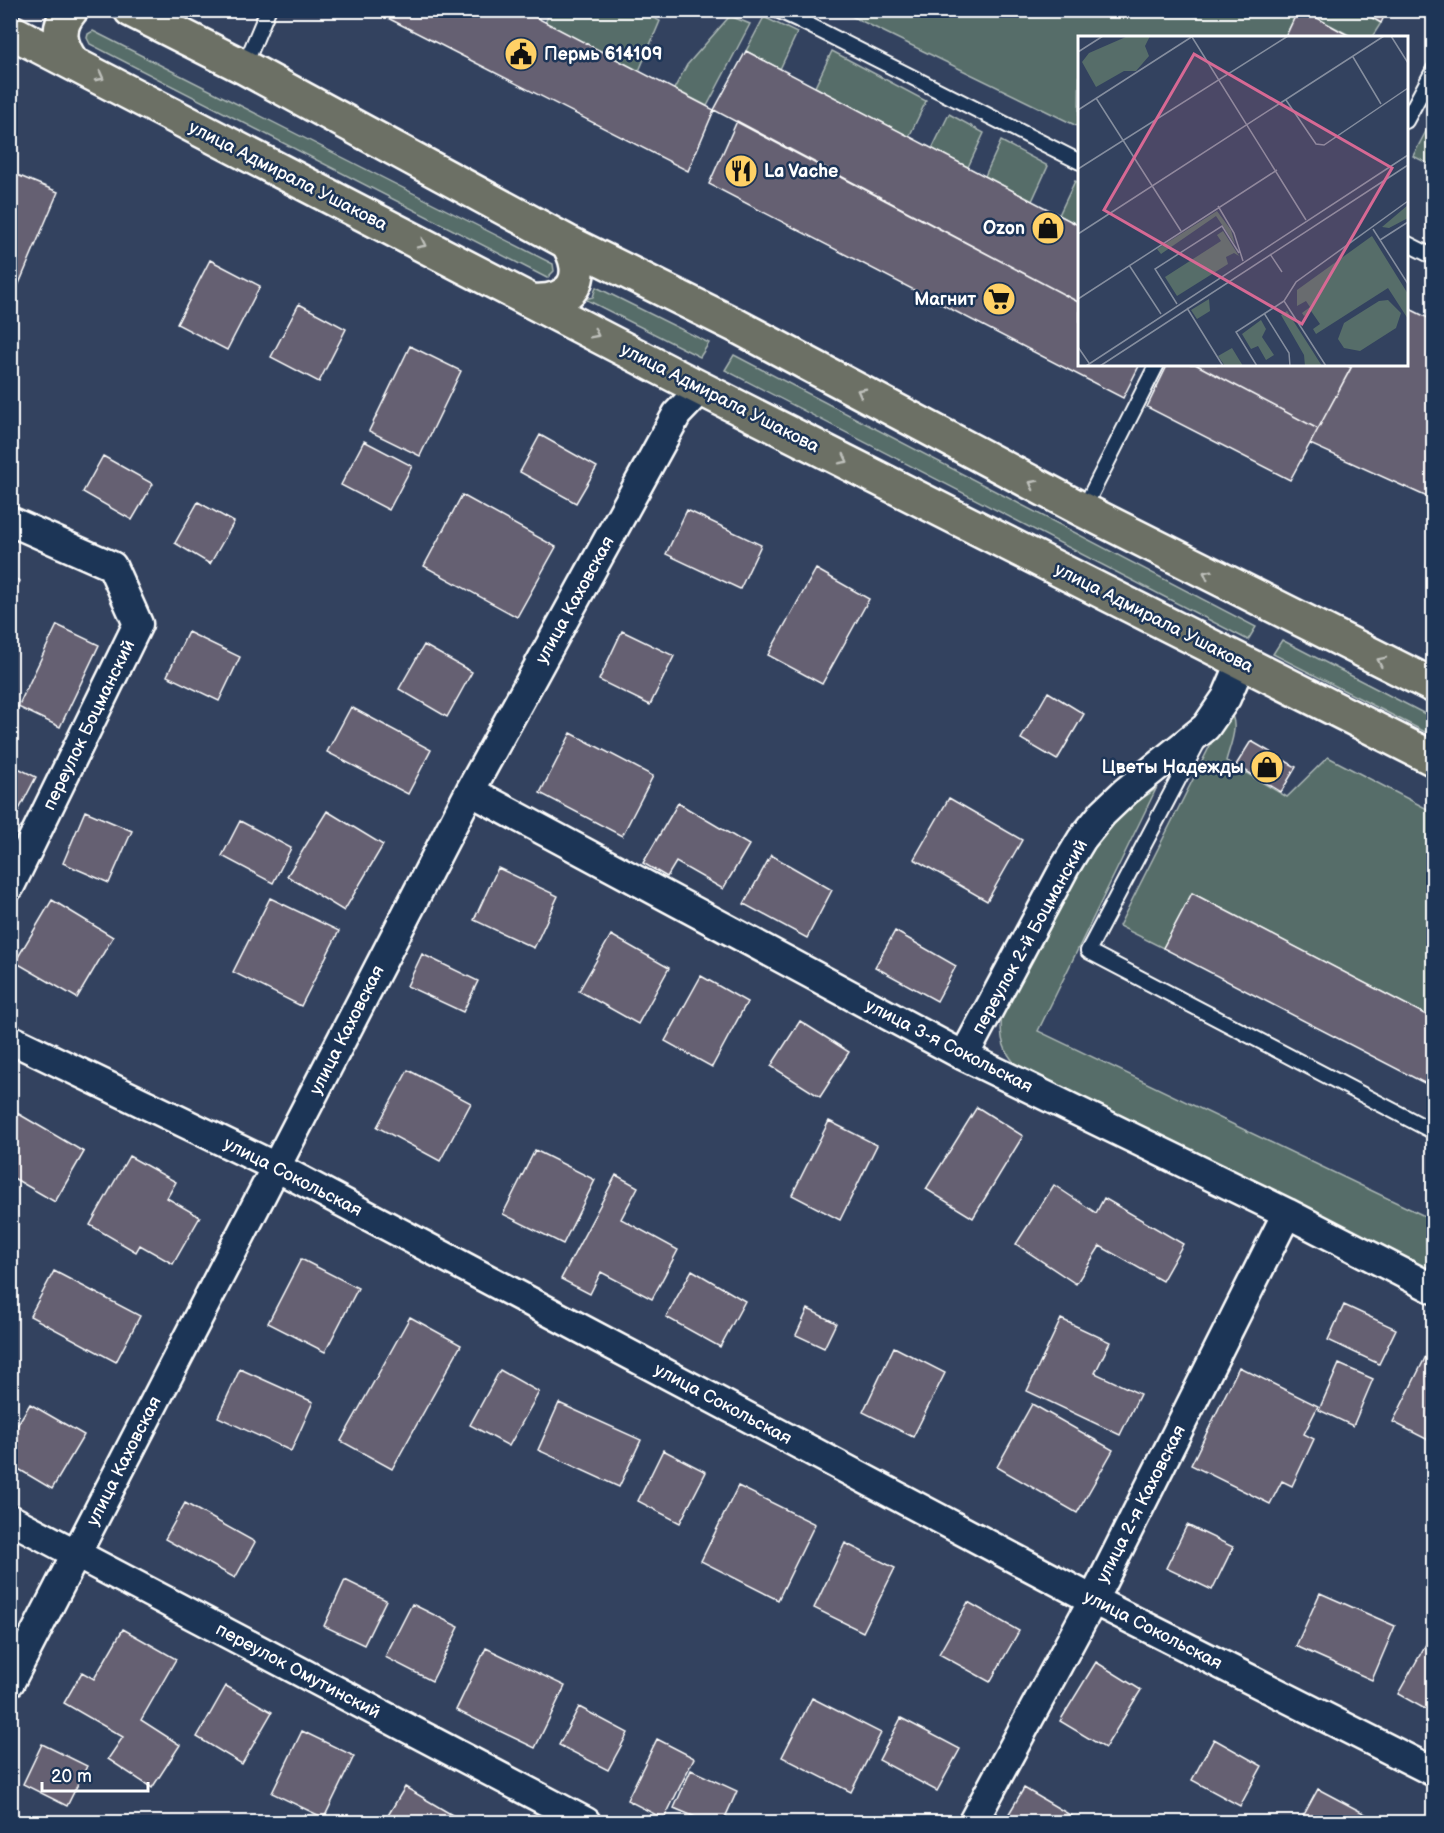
<svg xmlns="http://www.w3.org/2000/svg" width="1444" height="1833" viewBox="0 0 1444 1833" font-family="'Balsamiq Sans',sans-serif">
<rect width="100%" height="100%" fill="#33425f"/>
<filter id="ink" filterUnits="userSpaceOnUse"><feTurbulence type="fractalNoise" baseFrequency=".0167" numOctaves="2"/><feDisplacementMap in="SourceGraphic" scale="12" xChannelSelector="R" yChannelSelector="G"/><feConvolveMatrix kernelMatrix="1 2 1 2 8 2 1 2 1" color-interpolation-filters="sRGB"/></filter>
<g filter="url(#ink)">
<path fill="#566d69" stroke="#aab6b4" stroke-width="1.5" d="M551 10 639 11 660 21 639 71 545 23Z
M841 11H1298L1285 37 1080 38 1079 127Z
M1303 11H1359L1381 23 1372 37H1353Z
M730 16 750 24 707 106 674 89 687 65Z
M764 17 797 33 780 69 746 51Z
M93 31 553 264 554 271 547 278 90 44 87 38 88 34Z
M832 51 926 101 909 137 815 87Z
M949 114 984 133 968 167 932 149Z
M1433 118V166L1413 156Z
M1001 141 1048 166 1032 201 985 176Z
M1075 181 1079 183V226L1059 215Z
M596 287 709 343 700 357 585 299 593 297Z
M734 355 1256 627 1248 640 725 370Z
M1282 640 1433 718V736L1273 654Z
M1228 710C1241 723 1230 745 1226 761L1287 797 1328 757 1433 812V1019L1192 893 1163 948 1119 926Z
M1156 789 1038 1031 1433 1220V1273L1027 1077C1007 1057 998 1044 1002 1015L1078 867 1104 833 1126 810Z"/>
<path fill="#656072" stroke="#fff" stroke-width="1.5" d="M372 10H522L714 110 688 171Z
M1298 10H1303L1353 38H1285Z
M1359 10H1387L1381 23Z
M746 51 1080 226V303L714 110Z
M737 121 1080 303V364H1140L1123 398 709 184Z
M10 172 58 192 10 305Z
M210 260 260 286 227 350 177 324Z
M299 304 346 329 319 382 271 357Z
M1406 307 1434 321V500L1310 444 1353 364H1406Z
M410 346 461 371 420 456 369 431Z
M1168 364H1195L1318 429 1290 480 1147 407Z
M1195 364H1345L1351 368 1318 429Z
M540 435 597 467 576 503 520 472Z
M364 441 412 466 389 510 341 485Z
M103 456 153 484 132 520 83 492Z
M462 495 556 547 517 617 424 566Z
M198 502 234 522 210 564 175 543Z
M687 510 761 545 740 589 666 554Z
M816 569 869 599 822 684 768 655Z
M10 576 20 581 10 599Z
M57 625 99 645 60 727 18 707Z
M622 631 674 656 650 705 599 680Z
M188 632 240 657 219 701 167 676Z
M424 645 472 672 447 717 399 689Z
M1048 692 1084 714 1057 760 1021 739Z
M351 707 431 750 408 794 327 752Z
M571 733 653 776 622 836 540 793Z
M1251 741 1296 767 1281 792 1236 765Z
M10 764 36 777 10 827Z
M949 798 1022 840 987 901 914 859Z
M678 803 749 845 723 889 676 862 667 877 643 863Z
M85 811 132 831 109 883 63 863Z
M327 811 383 845 344 911 287 876Z
M240 821 291 848 273 883 222 856Z
M771 855 832 890 807 938 744 904Z
M498 868 558 896 534 948 474 920Z
M1192 893 1434 1019V1088L1163 948Z
M270 898 339 931 301 1006 233 972Z
M52 900 113 937 77 998 15 962Z
M895 931 956 966 937 1001 875 967Z
M611 935 669 968 638 1024 579 991Z
M422 954 478 981 463 1012 407 986Z
M701 976 747 1002 712 1067 665 1041Z
M800 1021 849 1052 820 1097 771 1066Z
M408 1070 471 1103 440 1161 377 1127Z
M977 1107 1023 1136 973 1218 926 1189Z
M17 1113 84 1152 55 1202 10 1176V1123Z
M829 1121 877 1145 840 1220 792 1195Z
M535 1150 595 1180 563 1244 503 1214Z
M129 1156 176 1182 167 1198 200 1217 173 1264 140 1245 136 1252 90 1225Z
M616 1175 638 1187 621 1219 678 1250 652 1299 601 1272 590 1294 561 1279Z
M1054 1185 1096 1213 1104 1198 1183 1244 1162 1281 1100 1246 1076 1284 1016 1244Z
M301 1259 358 1288 325 1352 268 1323Z
M692 1270 745 1301 720 1347 666 1317Z
M54 1271 140 1316 116 1362 30 1316Z
M1344 1305 1396 1329 1379 1364 1328 1340Z
M808 1309 836 1323 824 1348 796 1335Z
M410 1317 461 1345 392 1469 341 1441Z
M1061 1319 1110 1342 1095 1373 1140 1394 1120 1435 1027 1391Z
M894 1347 945 1373 913 1437 863 1412Z
M1429 1350 1434 1353V1443L1393 1422Z
M1339 1364 1373 1379 1353 1426 1319 1410Z
M1239 1367 1318 1406 1304 1434 1314 1439 1292 1486 1282 1481 1270 1504 1191 1465Z
M240 1369 313 1402 291 1451 218 1417Z
M500 1370 539 1392 509 1446 470 1425Z
M559 1403 641 1440 619 1487 538 1450Z
M30 1404 84 1435 52 1489 10 1464V1437Z
M1032 1404 1113 1450 1077 1513 997 1467Z
M663 1450 706 1472 680 1523 638 1501Z
M738 1486 815 1524 778 1600 701 1561Z
M185 1503 255 1542 235 1578 165 1539Z
M1187 1525 1233 1547 1212 1590 1166 1568Z
M845 1543 895 1568 863 1632 814 1608Z
M345 1580 386 1600 364 1645 324 1626Z
M1320 1593 1395 1626 1372 1680 1296 1646Z
M968 1602 1019 1631 990 1682 939 1654Z
M412 1604 459 1627 432 1681 385 1657Z
M123 1629 176 1659 141 1720 180 1745 152 1788 108 1759 123 1737 64 1703 82 1672 94 1679Z
M1434 1630V1714L1398 1694Z
M486 1648 565 1686 535 1748 456 1710Z
M1096 1662 1141 1690 1105 1748 1060 1721Z
M226 1686 272 1712 242 1764 197 1737Z
M812 1698 881 1733 851 1792 782 1757Z
M579 1707 628 1733 608 1770 559 1745Z
M901 1718 960 1749 937 1791 879 1760Z
M302 1731 354 1756 324 1818 272 1793Z
M657 1739 694 1758 664 1819 627 1800Z
M1214 1739 1262 1766 1240 1806 1192 1780Z
M42 1744 87 1766 67 1806 23 1784Z
M691 1770 737 1791 723 1822H707L674 1808Z
M405 1787 459 1819 457 1822H384Z
M1024 1788 1082 1822H1004Z
M1318 1789 1373 1818 1370 1822H1300Z"/>
<g fill="none" stroke-linecap="round" stroke-linejoin="round">
<g stroke="#fff" stroke-width="18">
<path id="service" d="M777 10 799 20 1080 162
M244 67 268 10
M1406 121 1434 69
M1406 243 1434 257
M1083 510 1157 364
M1197 744 1088 951 1434 1132"/>
</g>
<g stroke="#fff" stroke-width="33">
<path id="minor" d="M10 521 112 566 138 624 10 886
M470 791 964 1056 1287 1213 1434 1289
M10 1039 276 1167 1093 1600 1434 1772
M964 1056 1065 867 1082 839 1103 813 1125 792 1206 727 1226 698 1241 663
M10 1519 586 1822
M10 1682 470 791 677 414 702 388
M973 1822 1093 1600 1287 1213"/>
</g>
<g stroke="#fff" stroke-width="38">
<path id="primary" d="M71 10C56 27 59 45 72 62
M131 10 244 67 567 242 735 325 1083 510 1434 686
M10 31 678 377 1434 759
M532 301C572 304 590 277 567 242"/>
</g>
<use href="#service" stroke="#1d3557" stroke-width="14"/>
<use href="#minor" stroke="#1d3557" stroke-width="28"/>
<use href="#primary" stroke="#6c7065" stroke-width="33"/>
</g>
<defs><path id="oneway-chevron" d="M-2-3.5L2.5 0L-2 3.5" fill="none" stroke-width="1.6" stroke-linecap="round" stroke-linejoin="round" transform="scale(1.5)"/></defs>
<g stroke="#bdbfba">
<use href="#oneway-chevron" transform="translate(100 77) rotate(28)"/>
<use href="#oneway-chevron" transform="translate(422 244) rotate(27)"/>
<use href="#oneway-chevron" transform="translate(595 334) rotate(27)"/>
<use href="#oneway-chevron" transform="translate(861 392) rotate(-152)"/>
<use href="#oneway-chevron" transform="translate(844 460) rotate(27)"/>
<use href="#oneway-chevron" transform="translate(1033 484) rotate(-152)"/>
<use href="#oneway-chevron" transform="translate(1207 574) rotate(-153)"/>
<use href="#oneway-chevron" transform="translate(1381 661) rotate(-154)"/>
</g>
</g>
<defs>
<g id="civic-disc" transform="scale(1.725)"><circle r="9.5" fill="#ffd166" stroke="#1d3557"/><path d="M-.6-6.5H3V-4.5H.6V-3L4-1V1h2V6H-6V1h2V-1L-.6-3ZM-1.2 2.5V6h2.4V2.5Z" fill="#111"/></g>
<g id="restaurant-disc" transform="scale(1.725)"><circle r="9.5" fill="#ffd166" stroke="#1d3557"/><path d="M-5-6h1v4h1v-4h1v4h1v-4h1v5L-1.5 .5V6h-2V.5L-5-1ZM5-6V6H3V1.5H1.5Q1.5-4 5-6Z" fill="#111"/></g>
<g id="shop-disc" transform="scale(1.725)"><circle r="9.5" fill="#ffd166" stroke="#1d3557"/><path d="M-5-2.5h2.3a2.7 3.5 0 0 1 5.4 0H5L5.5 6h-11ZM-1.5-2.5h3a1.5 2.3 0 0 0-3 0Z" fill="#111"/></g>
<g id="supermarket-disc" transform="scale(1.725)"><circle r="9.5" fill="#ffd166" stroke="#1d3557"/><path d="M-6-5.5h2.5l.6 2H6L4.5 2H-2.5L-4.4-4H-6ZM-1.5 3.2a1.3 1.3 0 1 0 .1 0ZM3 3.2a1.3 1.3 0 1 0 .1 0Z" fill="#111"/></g>
</defs>
<g fill-rule="evenodd">
<use href="#civic-disc" x="521" y="54"/>
<use href="#restaurant-disc" x="741" y="171"/>
<use href="#shop-disc" x="1048" y="228"/>
<use href="#supermarket-disc" x="999" y="299"/>
<use href="#shop-disc" x="1267" y="767"/>
</g>
<g text-anchor="middle" dominant-baseline="central" stroke-width="5" stroke-linejoin="round" paint-order="stroke">
<g font-size="18" font-weight="bold" fill="#fff" stroke="#1d3557" text-anchor="end">
<text x="544" y="54" text-anchor="start">Пермь 614109</text>
<text x="764" y="171" text-anchor="start">La Vache</text>
<text x="1025" y="228">Ozon</text>
<text x="976" y="299">Магнит</text>
<text x="1244" y="767">Цветы Надежды</text>
</g>
<g font-size="18" fill="#fff" stroke="#1d3557">
<text transform="translate(288 176) rotate(27)">улица Адмирала Ушакова</text>
<text transform="translate(720 398) rotate(27)">улица Адмирала Ушакова</text>
<text transform="translate(575 600) rotate(-61)">улица Каховская</text>
<text transform="translate(1154 618) rotate(27)">улица Адмирала Ушакова</text>
<text transform="translate(89 725) rotate(-64)">переулок Боцманский</text>
<text transform="translate(1030 937) rotate(-61)">переулок 2-й Боцманский</text>
<text transform="translate(347 1030) rotate(-63)">улица Каховская</text>
<text transform="translate(949 1046) rotate(27)">улица 3-я Сокольская</text>
<text transform="translate(293 1177) rotate(27)">улица Сокольская</text>
<text transform="translate(723 1404) rotate(28)">улица Сокольская</text>
<text transform="translate(124 1461) rotate(-63)">улица Каховская</text>
<text transform="translate(1141 1504) rotate(-63)">улица 2-я Каховская</text>
<text transform="translate(1153 1630) rotate(27)">улица Сокольская</text>
<text transform="translate(298 1671) rotate(28)">переулок Омутинский</text>
</g>
</g>
<g transform="translate(1078 36)">
<rect width="330" height="330" fill="#33425f"/>
<path d="M50 0H72L67 10 71 20 58 35H46L18 51 4 26 11 17ZM330 169V182L311 192 304 191ZM139 175 153 194 157 208 138 180 83 218 79 213ZM145 195 161 220 156 217 148 221 150 228 99 260 87 241 143 205 139 199ZM294 200 330 258V283L310 252 238 298 235 293 242 288 233 275 226 280 224 277 232 271 228 265 219 270V254ZM131 263 132 275 119 283 113 274ZM310 264 323 277 318 292 282 315 266 312 260 303 266 287 301 265ZM209 275 244 330H227L226 319 203 279ZM183 284 188 293 184 301 196 319 188 324 180 310 173 313 164 298ZM154 312 165 330H147L140 320Z" fill="#566d69"/>
<path fill="none" stroke="#858e9f" stroke-width="1.5" d="M313 0 330 27M114 1 228 184M0 16 25 0M275 21 303 68M18 62 103 195M208 64 238 108 246 109 330 52M0 74 115 0M0 133 210 0M140 170 156 197 165 225M295 193 330 248M0 198 306 0M302 204 330 186M192 218 204 236M51 229 83 278M0 263 199 134M99 268 77 233 144 190 161 217M109 272 145 330M186 277 211 317 212 330M0 311 11 327M8 330 330 119M22 330 330 129M179 330 158 296 206 265M248 330 206 265 218 246 330 165"/>
<path fill="#d76994" fill-opacity="0.15" stroke="#d76994" stroke-width="3" d="M116 18 314 132 224 288 26 174Z"/>
<rect width="330" height="330" fill="none" stroke="#fff" stroke-width="3"/>
</g>
<rect width="1444" height="1833" fill="none" stroke="#1d3557" stroke-width="36"/>
<rect x="18" y="18" width="1408" height="1797" fill="none" stroke="#fff" stroke-width="2" filter="url(#ink)"/>
<path d="M42 1782v9h106v-9" fill="none" stroke="#ffffff" stroke-width="3"/>
<text x="51" y="1782" font-size="18" fill="#ffffff" stroke="#1d3557" stroke-width="4.5" paint-order="stroke">20 m</text>
</svg>
